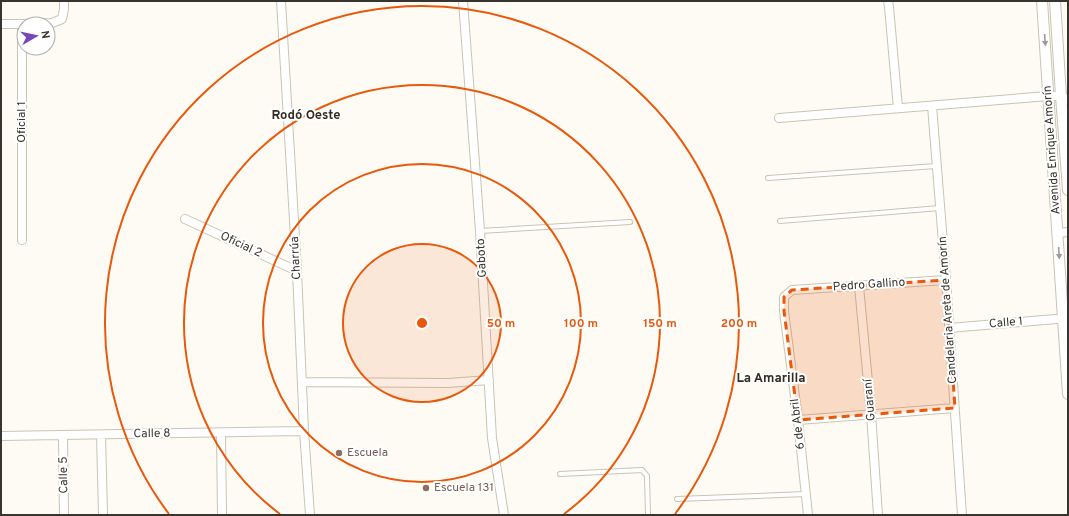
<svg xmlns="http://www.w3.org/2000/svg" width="1069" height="516" viewBox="0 0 1069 516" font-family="Overpass,sans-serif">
<rect width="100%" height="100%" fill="#fefbf4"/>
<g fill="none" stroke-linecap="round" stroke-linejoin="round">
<g stroke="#cac4b2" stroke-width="6">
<path id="service" d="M768 178 936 166
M780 221 940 208
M480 231 630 222
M560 474 642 470 647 476 648 515
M677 499 806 494"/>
</g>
<g stroke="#cac4b2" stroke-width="10">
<path id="minor" d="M281 1 297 271 304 431 310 515
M463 1 480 231 492 438 504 515
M888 1 889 7 898 108
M1 24H22V240
M22 24 52 23 62 19 64 9V1
M932 106 946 280 962 515
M779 118 1048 96H1061L1068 100
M185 219 297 271
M1058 233 1068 232
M859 286 871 414 878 515
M949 328 1068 318
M302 382 448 383 489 380
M798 420 955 408
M221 433 222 515
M101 435 103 515
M1 436 304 431
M63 436 64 515
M808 515 798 420 784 311V297L792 290 946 280"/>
</g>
<g stroke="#cac4b2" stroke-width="12">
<path id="tertiary" d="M1042 1 1068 394
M1055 1 1061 96 1068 190"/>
</g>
<use href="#service" stroke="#fff" stroke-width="4"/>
<use href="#minor" stroke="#fff" stroke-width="8"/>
<use href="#tertiary" stroke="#fff" stroke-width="10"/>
</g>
<defs><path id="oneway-solid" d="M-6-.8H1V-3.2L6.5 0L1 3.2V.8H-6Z"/></defs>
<g fill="#9c9a96">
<use href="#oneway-solid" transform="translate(1045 40) rotate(86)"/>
<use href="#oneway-solid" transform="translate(1059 253) rotate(86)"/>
</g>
<path fill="#e8590c" fill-opacity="0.2" stroke="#e8590c" stroke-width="3" stroke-dasharray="8 5" stroke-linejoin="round" d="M946 280 955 408 798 420 784 311V297L792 290Z"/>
<circle cx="422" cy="323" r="79" fill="#e8590c" fill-opacity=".12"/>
<g fill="none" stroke="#e8590c" stroke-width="2">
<circle cx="422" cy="323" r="79"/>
<circle cx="422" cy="323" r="159"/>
<path d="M280 514A238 238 0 1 1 564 514"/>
<path d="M169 514A317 317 0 1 1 675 514"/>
</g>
<g fill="#8d6e63" stroke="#fff" stroke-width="1.5">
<circle cx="339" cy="453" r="4"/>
<circle cx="426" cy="488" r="4"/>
</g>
<g text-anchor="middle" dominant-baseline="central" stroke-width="4" stroke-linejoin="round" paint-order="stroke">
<g font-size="12" fill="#38352e" stroke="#fff">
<text transform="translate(22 122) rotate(-90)">Oficial 1</text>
<text transform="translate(1052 150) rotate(-94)">Avenida Enrique Amorín</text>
<text transform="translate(241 245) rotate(25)">Oficial 2</text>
<text transform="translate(296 258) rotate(-93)">Charrúa</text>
<text transform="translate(482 258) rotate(-93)">Gaboto</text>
<text transform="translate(869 285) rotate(-4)">Pedro Gallino</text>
<text transform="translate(948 310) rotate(-94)">Candelaria Areta de Amorín</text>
<text transform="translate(1006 323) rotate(-5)">Calle 1</text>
<text transform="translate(870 400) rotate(-95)">Guaraní</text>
<text transform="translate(798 424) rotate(-97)">6 de Abril</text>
<text transform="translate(152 434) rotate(-1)">Calle 8</text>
<text transform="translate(64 475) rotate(-91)">Calle 5</text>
</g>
<g font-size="12" fill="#785e54" stroke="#fff" text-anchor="start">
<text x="347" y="453">Escuela</text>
<text x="434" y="488">Escuela 131</text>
</g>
<g font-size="13" font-weight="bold" fill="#332d1f" stroke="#fff">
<text x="306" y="116">Rodó Oeste</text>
<text x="771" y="379">La Amarilla</text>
</g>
</g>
<circle cx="422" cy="323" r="6" fill="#e8590c" stroke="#fff" stroke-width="2"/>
<g font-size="12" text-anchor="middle" font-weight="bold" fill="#e8590c" stroke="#fff" stroke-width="4" stroke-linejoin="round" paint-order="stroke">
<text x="501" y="327">50 m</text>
<text x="581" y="327">100 m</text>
<text x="660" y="327">150 m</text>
<text x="739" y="327">200 m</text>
</g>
<rect width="1069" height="516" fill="none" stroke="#38352e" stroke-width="4"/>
<g transform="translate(36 36) rotate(81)"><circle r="19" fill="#ffffff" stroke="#afaeab"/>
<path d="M0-3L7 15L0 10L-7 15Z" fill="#7a46bd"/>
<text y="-6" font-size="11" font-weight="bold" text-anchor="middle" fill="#38352e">N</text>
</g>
</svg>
